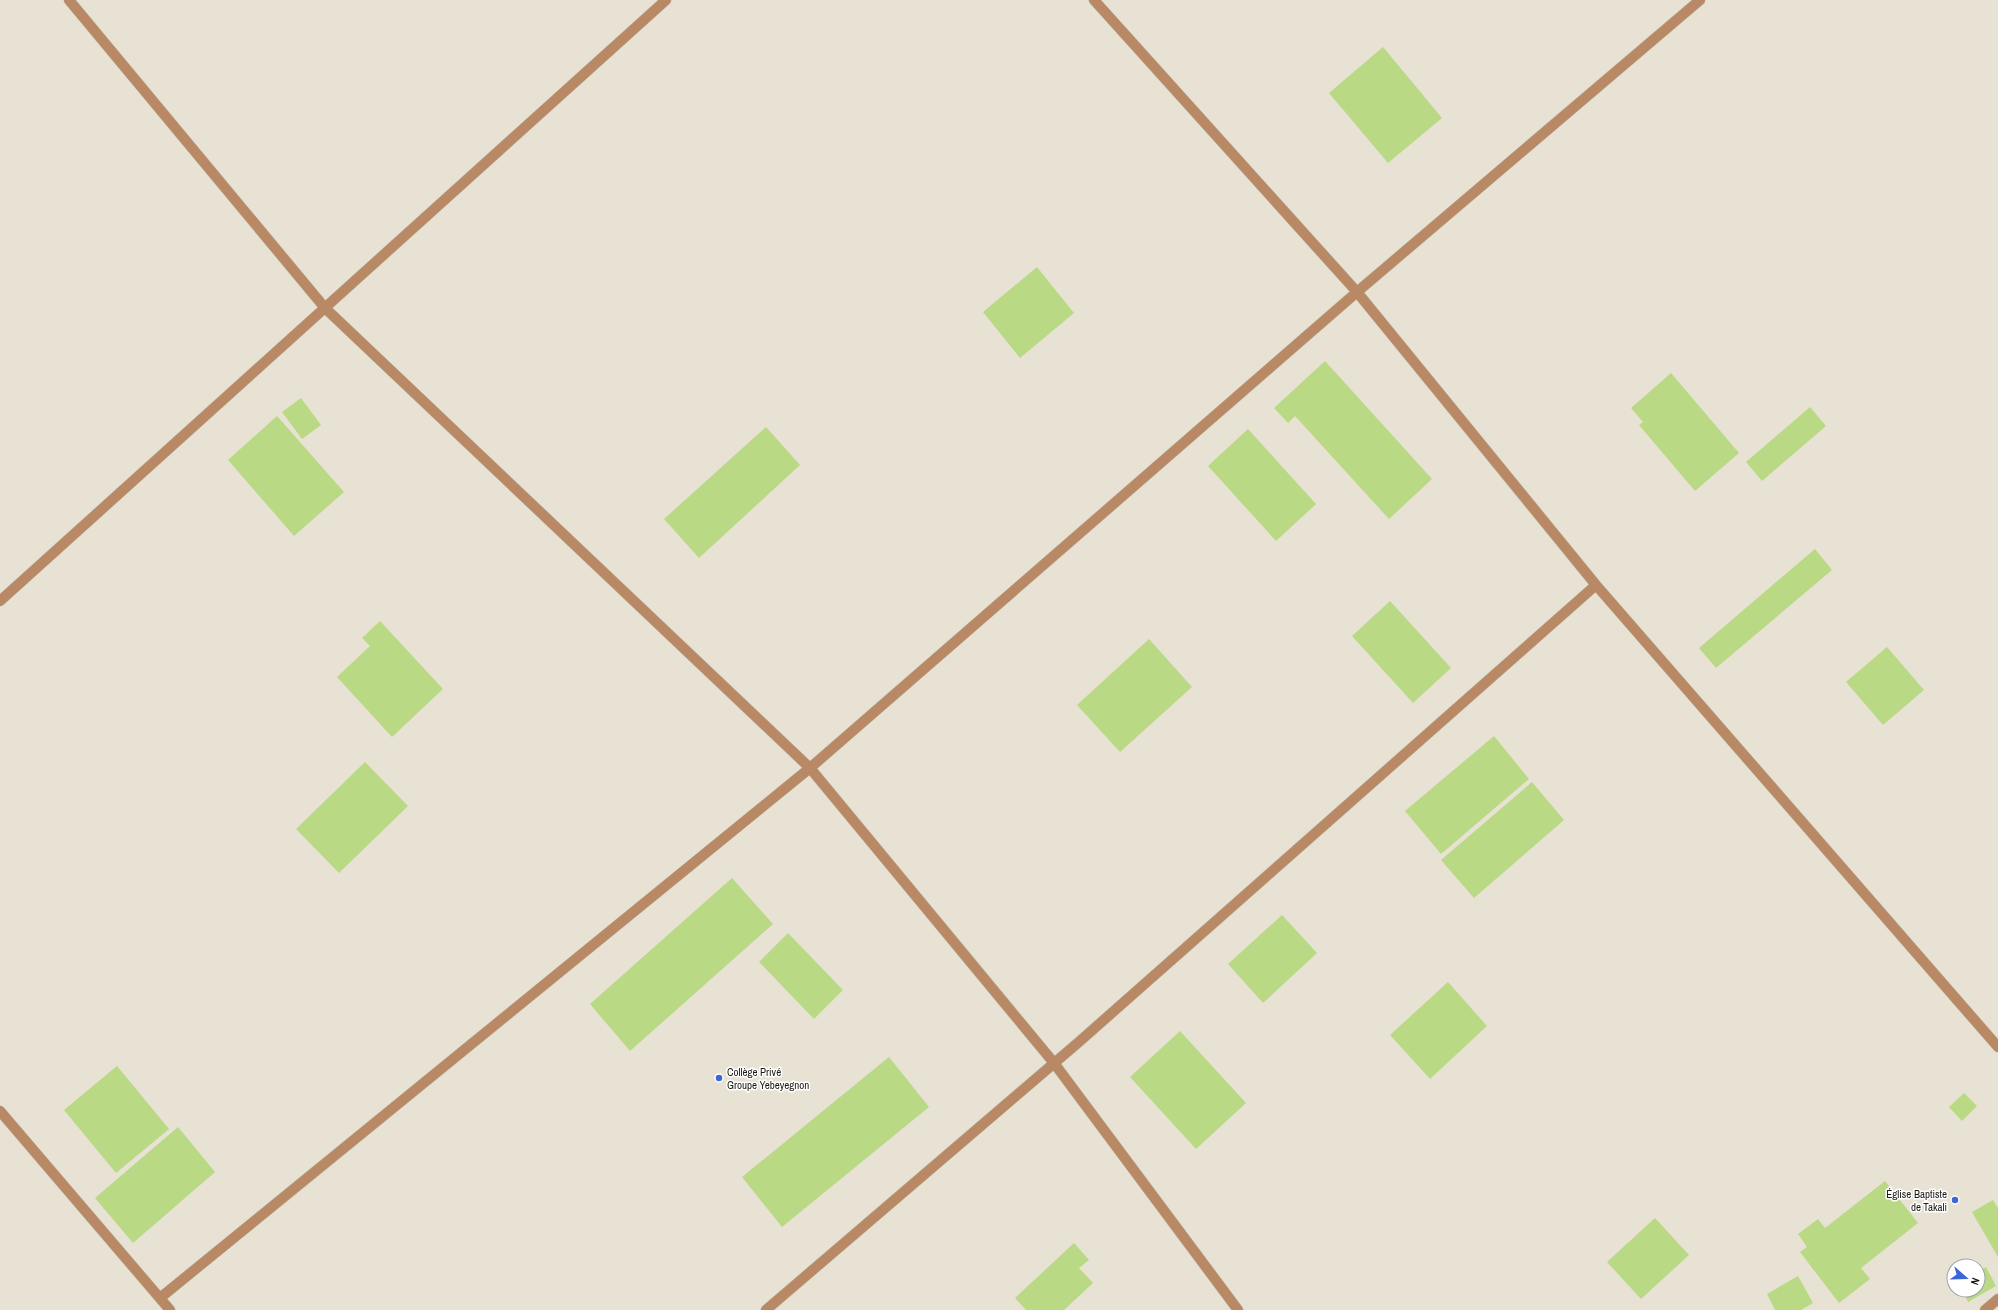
<svg xmlns="http://www.w3.org/2000/svg" width="1998" height="1310" viewBox="0 0 1998 1310" font-family="'Archivo Narrow',sans-serif">
<rect width="100%" height="100%" fill="#e7e2d3"/>
<path fill="#b9d985" d="M1383 47 1442 118 1388 163 1329 93Z
M1037 267 1074 313 1020 358 983 312Z
M1325 361 1432 479 1389 519 1295 416 1288 423 1274 408Z
M1671 373 1739 453 1695 491 1639 425 1643 422 1631 408Z
M301 398 321 425 302 439 282 412Z
M1810 407 1826 426 1762 481 1746 462Z
M277 416 344 492 294 536 228 460Z
M766 427 800 465 699 558 664 519Z
M1248 429 1316 504 1276 541 1208 466Z
M1815 549 1832 570 1716 668 1699 648Z
M1390 601 1451 668 1413 703 1352 636Z
M380 621 443 689 392 737 337 677 370 646 362 638Z
M1149 639 1192 687 1120 752 1077 705Z
M1887 647 1924 690 1883 725 1846 682Z
M1494 736 1529 779 1441 854 1405 811Z
M365 762 408 806 339 873 296 829Z
M1532 782 1564 820 1474 898 1441 860Z
M732 878 773 924 630 1051 590 1004Z
M1282 915 1317 953 1263 1003 1228 964Z
M788 933 843 990 814 1019 759 962Z
M1448 982 1487 1026 1430 1079 1390 1035Z
M1180 1031 1246 1103 1196 1149 1130 1077Z
M889 1057 929 1107 782 1227 742 1177Z
M117 1066 169 1129 116 1173 64 1110Z
M1964 1093 1977 1106 1962 1121 1949 1107Z
M178 1127 215 1172 133 1243 95 1198Z
M1885 1181 1918 1223 1861 1268 1870 1279 1839 1303 1800 1252 1807 1247 1798 1234 1818 1219 1825 1228Z
M1993 1200 1998 1208V1257L1972 1212Z
M1655 1218 1689 1255 1641 1299 1607 1262Z
M1074 1243 1089 1260 1079 1268 1093 1283 1064 1310H1026L1015 1298Z
M1986 1267 1996 1286 1968 1302 1962 1290H1978V1271Z
M1798 1276 1813 1303 1801 1310H1775L1767 1294Z"/>
<g fill="none" stroke-linecap="round" stroke-linejoin="round">
<g stroke="#c2beb1" stroke-width="11">
<path id="minor" d="M69 0 325 308 810 768 1054 1063 1238 1310
M1094 0 1357 292 1596 585 1998 1047
M0 601 666 0
M0 1111 170 1310
M160 1298 810 768 1357 292 1700 0
M766 1310 1080 1041 1596 585
M1985 1310 1998 1299"/>
</g>
<use href="#minor" stroke="#b98864" stroke-width="10"/>
</g>
<g fill="#3b66d7" stroke="#fff" stroke-width="1.5">
<circle cx="719" cy="1078" r="4"/>
<circle cx="1955" cy="1200" r="4"/>
</g>
<g text-anchor="middle" dominant-baseline="central" stroke-width="3" stroke-linejoin="round" paint-order="stroke">
<g font-size="11" fill="#1c1a15" stroke="#fff" text-anchor="start">
<text x="727" y="1072">Collège Privé<tspan x="727" dy="13">Groupe Yebeyegnon</tspan></text>
<text x="1947" y="1194" text-anchor="end">Église Baptiste<tspan x="1947" dy="13">de Takali</tspan></text>
</g>
</g>
<g transform="translate(1966 1278) rotate(110)"><circle r="19" fill="#ffffff" stroke="#a4a3a1"/>
<path d="M0-3L7 15L0 10L-7 15Z" fill="#3b66d7"/>
<text y="-6" font-size="11" font-weight="bold" text-anchor="middle" fill="#1c1a15">N</text>
</g>
</svg>
